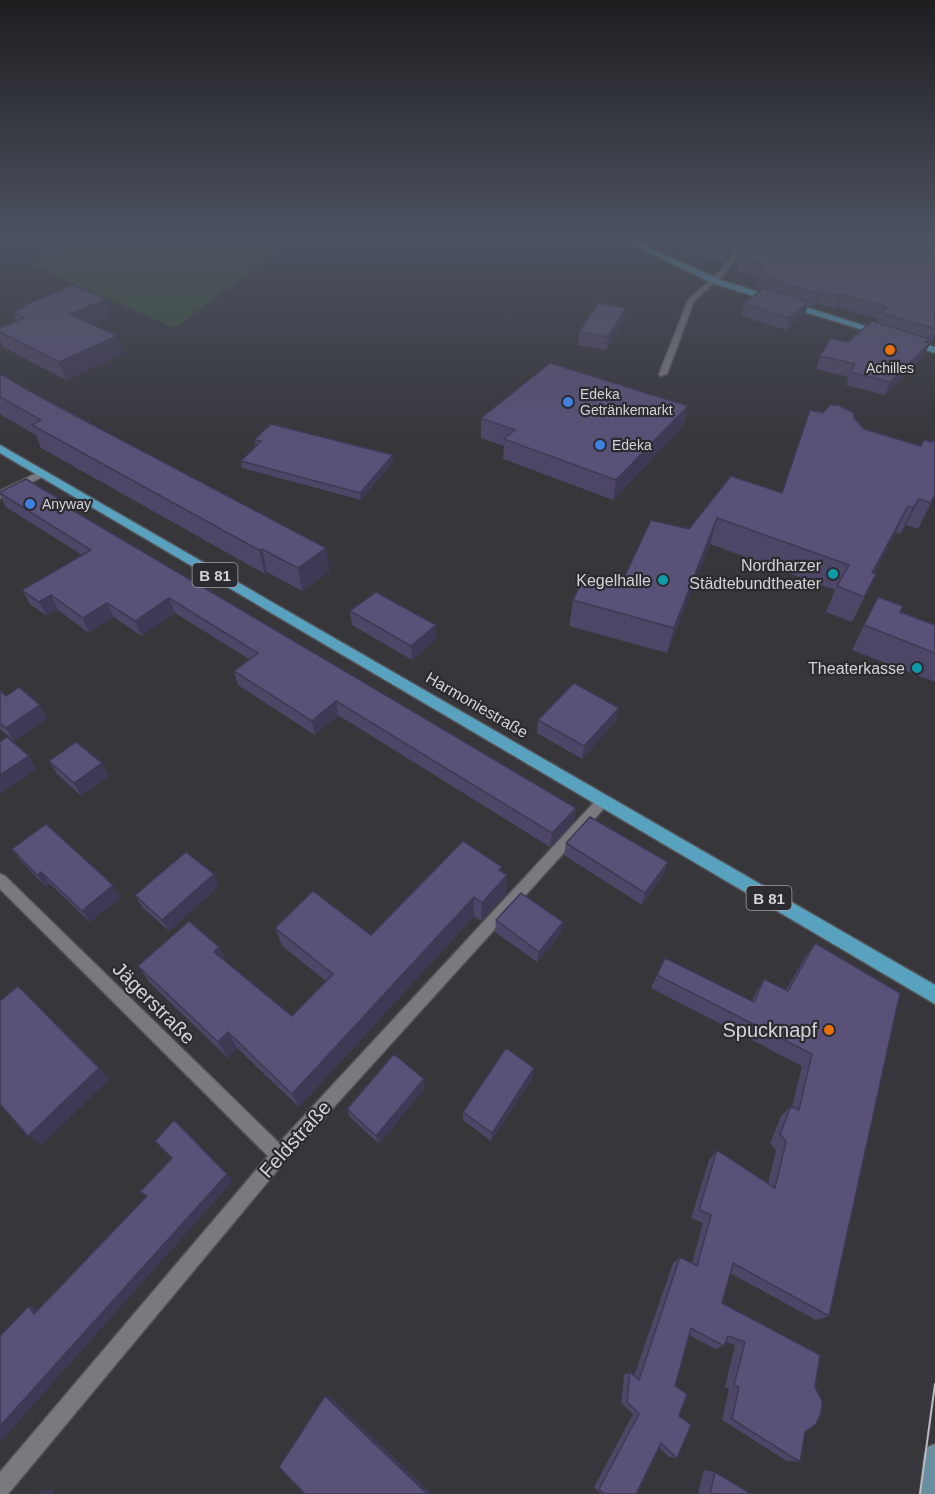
<svg xmlns="http://www.w3.org/2000/svg" width="935" height="1494" viewBox="0 0 935 1494" font-family="Helvetica,sans-serif">
<rect width="100%" height="100%" fill="#36363b"/>
<path fill="#3c5239" d="M79 238H297L174 328 32 265Z"/>
<g fill="none" stroke-linecap="round" stroke-linejoin="round">
<g stroke="#545458" stroke-width="3">
<path id="street" d="M746 238H752L724 274 694 301 667 374 660 376 659 374 688 300 720 272Z
M43 470 47 473 46 475 0 498V491Z
M603 796 607 797 609 801 607 805 285 1161 8 1494H0V1472L268 1156 0 889V874L5 876 279 1143 599 797Z"/>
</g>
<g stroke="#545458" stroke-width="3">
<path id="secondary" d="M935 1444V1494H920L925 1454 928 1447Z"/>
</g>
<g stroke="#545458" stroke-width="3">
<path id="primary" d="M620 238H629L718 279 887 333 879 335 712 283Z
M908 340 935 347V353L908 344Z
M0 445 935 985V1004L0 453Z"/>
</g>
<use href="#street" fill="#7a797f" fill-rule="evenodd"/>
<use href="#secondary" fill="#698ea0" fill-rule="evenodd"/>
<use href="#primary" fill="#58a2c0" fill-rule="evenodd"/>
<path stroke="#bababe" stroke-width="2" d="M920 1494 935 1384"/>
</g>
<path fill="#4d4667" d="M0 238H79L51 254 0 244Z
M670 238H744L724 263 678 253 681 240Z
M747 238H935V337L930 343 924 356 885 395 846 385 849 377 816 369 820 356 848 342 877 323 878 319 838 307 835 309 818 304 814 307 808 305 805 314 786 330 741 316 744 303 764 288 756 287 759 276 737 272 738 265H734L737 252Z
M24 305 111 316 92 324 123 354 66 380 3 347 0 340V328L16 321 13 312 25 307Z
M625 320 606 350 578 345 579 332Z
M0 374 330 571 302 591 267 572 265 574 41 448 36 435 0 414Z
M823 413 854 418 864 429 935 496 918 529 906 525 900 534 896 532 874 573 876 574 852 622 826 612 835 590 710 544 667 653 569 626 573 600 621 584 689 529 782 493Z
M481 418 684 425 613 500 503 459 504 446 481 438Z
M254 440 393 455 394 461 361 500 242 468 241 461 256 447Z
M0 492 78 513 576 808 574 821 550 847 338 715 315 735 238 685 234 671 249 659 175 613 141 636 114 617 89 633 58 610 47 616 30 604 22 590 82 555 6 507 0 495Z
M350 611 436 639 412 660 352 625Z
M900 612 935 625V682L852 650 864 625Z
M0 691 6 696 48 718 14 741 0 729Z
M538 720 616 721 582 759 537 733Z
M49 761 109 776 81 796 57 774Z
M566 843 664 874 642 905 564 855Z
M12 849 121 897 90 922 50 884 46 887 21 861Z
M502 867 501 871 506 894 481 921 474 916 299 1107 237 1048 228 1058 150 983 138 966 219 947 227 963 292 1016 326 981 282 946 275 928 371 935Z
M219 886 169 931 142 907 135 895Z
M496 920 563 922 561 933 537 962 495 932Z
M815 943 829 1316 816 1320 730 1273 722 1303 805 1432 800 1462 787 1461 722 1420 729 1389 725 1387 735 1345 726 1342 724 1346 715 1349 689 1335 675 1386 679 1416 677 1458 669 1457 659 1448 636 1494H601L594 1487 633 1414 621 1403 624 1375 630 1372 634 1376 673 1263 680 1257 692 1263 703 1223 691 1218 709 1160 717 1150 768 1183 776 1151 770 1143 781 1116 791 1106H792L802 1066 651 988 657 975 752 1001 756 992 764 979 786 990 805 957Z
M533 1077 491 1141 463 1120V1112Z
M425 1088 379 1144 350 1117 347 1109Z
M704 1470 715 1472 751 1494H698Z"/>
<path fill="#3e3954" d="M46 238H79L51 254Z
M737 238H744L724 263 727 250Z
M822 291 818 304 814 307 818 294Z
M842 294 838 307 835 309 840 296Z
M106 299 111 316 76 331 70 314Z
M809 302 805 314 786 330 789 318Z
M626 308 625 320 606 350 608 337Z
M935 332V337L930 343Z
M117 336 123 354 66 380 59 362Z
M929 339 925 348 930 343 924 356 885 395 890 382Z
M688 406 684 425 613 500 616 480Z
M393 455 394 461 361 500 360 493Z
M935 494V496L918 529Z
M919 499 906 525 900 534 913 508Z
M908 506 896 532 860 599 872 573Z
M717 518 710 544 667 653 674 628Z
M326 548 330 571 302 591 298 568Z
M262 549 267 572 265 574 259 550Z
M51 595 58 610 47 616 39 602Z
M169 598 175 613 141 636 135 621Z
M107 603 114 617 89 633 83 618Z
M436 625V639L412 660 411 646Z
M336 701 338 715 315 735 312 721Z
M40 705 48 718 14 741 6 728Z
M619 708 616 721 582 759 584 746Z
M29 756 37 769 0 794V775Z
M102 763 109 776 81 796 74 783Z
M576 808 574 821 550 847 552 833Z
M668 862 664 874 642 905 645 893Z
M502 867 501 882 507 875 506 894 481 921 482 903 499 870Z
M41 872 50 884 46 887 37 875Z
M214 874 219 886 169 931 162 920Z
M113 885 121 897 90 922 82 911Z
M474 897V916L299 1107 292 1094Z
M563 922 561 933 537 962 539 952Z
M219 947 228 965 214 952Z
M18 986 110 1079 42 1145 28 1136Z
M228 1032 237 1048 228 1058 218 1042Z
M534 1068 533 1077 491 1141 492 1133Z
M424 1079 425 1088 379 1144 376 1136Z
M227 1174 233 1181 0 1442V1426Z
M29 1306 41 1310 34 1314Z
M325 1396 332 1398 432 1494H427Z
M52 1489 55 1494H41L38 1491Z"/>
<path fill="#595178" stroke="#3e3954" stroke-width="1.5" d="M683 238H737L727 250 680 241Z
M747 238H860L935 258V329L881 313 887 307 842 294 840 296 822 291 818 294 774 280 778 277 759 274 765 264 740 259 744 253 737 252Z
M883 238H935V250Z
M74 285 106 299 70 314 117 336 59 362 0 332V328L24 318 13 312 27 306 24 305Z
M764 288 809 302 789 318 744 303Z
M598 303 626 308 608 337 579 332Z
M872 321 929 339 926 342 930 343 890 382 850 372 855 364 820 356 831 338 848 342Z
M550 363 688 406 616 480 504 439 515 430 481 418Z
M0 374 42 398 326 548 298 568 262 549 259 550 32 425 41 420 0 397Z
M830 405H838L854 413V418L864 429 921 446 924 440 932 442 935 438V494L931 503 919 499 913 508 908 506 872 573 876 574 864 597 837 586 849 565 717 518 674 628 573 600 586 574 621 584 651 520 689 529 731 476 782 493 810 410 823 413Z
M271 424 393 455 360 493 241 461 261 441 254 440Z
M26 479 76 509 74 511 576 808 552 833 336 701 312 721 234 671 258 653 169 598 135 621 107 603 83 618 51 595 39 602 22 590 91 550 0 493V492Z
M376 592 436 625 411 646 350 611Z
M878 597 903 606 900 612 935 625V653L864 625Z
M574 683 619 708 584 746 538 720Z
M19 687 40 705 6 728 0 723V691L6 696Z
M7 737 29 756 0 775V742Z
M76 742 102 763 74 783 49 761Z
M590 817 668 862 645 893 566 843Z
M46 824 113 885 82 911 41 872 37 875 12 849Z
M463 841 502 867 499 870 507 875 482 903 474 897 292 1094 228 1032 218 1042 138 966 189 921 219 947 214 952 292 1016 333 974 275 928 313 891 371 935Z
M186 852 214 874 162 920 135 895Z
M521 893 563 922 539 952 496 920Z
M815 943 900 993 829 1316 733 1263 722 1303 820 1355 815 1387 822 1401 821 1413 816 1424 805 1432 800 1462 732 1419 739 1387 734 1385 745 1342 728 1336 724 1346 691 1328 675 1386 687 1394 679 1416 691 1425 677 1458 661 1443 636 1494H604L599 1489 639 1414 627 1402 630 1372 639 1380 680 1257 697 1266 711 1215 699 1210 717 1150 775 1188 786 1142 780 1134 791 1106 799 1110 812 1054 657 975 665 958 754 1002 764 979 788 991Z
M18 986 99 1068 28 1136 0 1104V1001Z
M506 1048 534 1068 492 1133 463 1112Z
M394 1054 424 1079 376 1136 347 1109Z
M174 1120 227 1174 0 1426V1336L29 1306 34 1314 147 1196 140 1192 172 1158 155 1141Z
M325 1396 427 1494H305L279 1467Z
M715 1472 751 1494H710Z"/>
<linearGradient id="sky" x2="0" y2="1"><stop stop-color="#1e1e20"/><stop offset="0.53" stop-color="#4c5260"/><stop offset="1" stop-color="#4c5260" stop-opacity="0"/></linearGradient>
<rect width="935" height="447" fill="url(#sky)"/>
<g fill="#e8710a" stroke="#2c2b31" stroke-width="2">
<circle cx="890" cy="350" r="6"/>
<circle cx="829" cy="1030" r="6"/>
</g>
<g fill="#3f7fe0" stroke="#2c2b31" stroke-width="2">
<circle cx="568" cy="402" r="6"/>
<circle cx="600" cy="445" r="6"/>
<circle cx="30" cy="504" r="6"/>
</g>
<g fill="#0f9aa8" stroke="#2c2b31" stroke-width="2">
<circle cx="833" cy="574" r="6"/>
<circle cx="663" cy="580" r="6"/>
<circle cx="917" cy="668" r="6"/>
</g>
<g text-anchor="middle" dominant-baseline="central" stroke-width="4.5" stroke-linejoin="round" paint-order="stroke">
<g font-size="14" fill="#d3d3d7" stroke="#2c2b31" text-anchor="start">
<text x="890" y="368" text-anchor="middle">Achilles</text>
<text x="580" y="394">Edeka<tspan x="580" dy="16">Getränkemarkt</tspan></text>
<text x="612" y="445">Edeka</text>
<text x="42" y="504">Anyway</text>
</g>
<g fill="#2c2b31" stroke="#a1a1a5" stroke-width="1.5">
<rect x="192.5" y="563" width="45" height="24" rx="4.5"/>
<rect x="746.5" y="886" width="45" height="24" rx="4.5"/>
</g>
<g font-size="15" font-weight="bold" fill="#d3d3d7">
<text x="215" y="575">B 81</text>
<text x="769" y="898">B 81</text>
</g>
<g font-size="16" fill="#d3d3d7" stroke="#2c2b31" text-anchor="end">
<text x="821" y="565">Nordharzer<tspan x="821" dy="18">Städtebundtheater</tspan></text>
<text x="651" y="580">Kegelhalle</text>
<text x="905" y="668">Theaterkasse</text>
</g>
<g font-size="16" fill="#d3d3d7" stroke="#2c2b31">
<text transform="translate(477 705) rotate(30)">Harmoniestraße</text>
</g>
<g font-size="20" fill="#d3d3d7" stroke="#2c2b31">
<text transform="translate(154 1003) rotate(45)">Jägerstraße</text>
<text transform="translate(295 1139) rotate(-48)">Feldstraße</text>
</g>
<g font-size="20" fill="#d3d3d7" stroke="#2c2b31" text-anchor="end">
<text x="817" y="1030">Spucknapf</text>
</g>
</g>
</svg>
